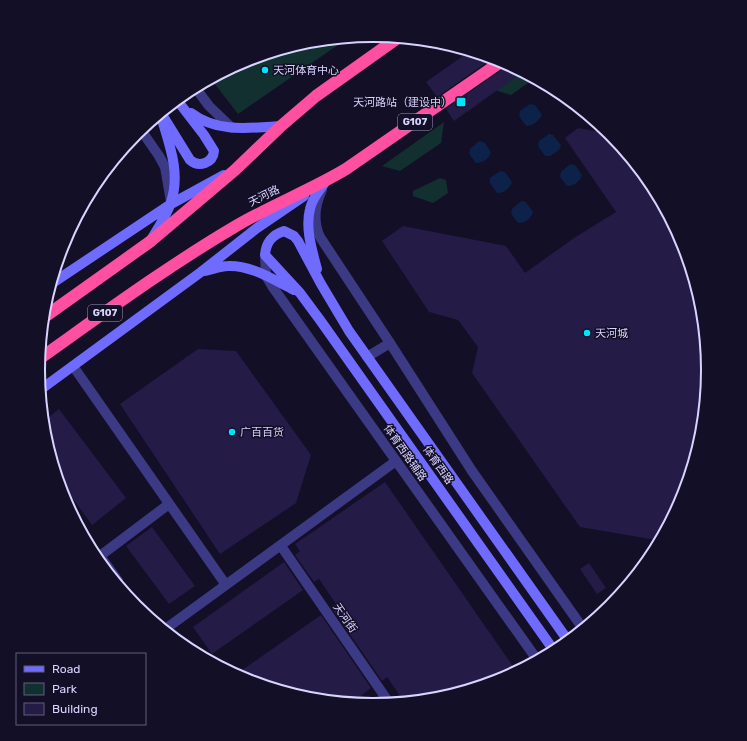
<svg xmlns="http://www.w3.org/2000/svg" width="747" height="741" viewBox="0 0 747 741" font-family="Rubik,'Noto Sans SC',sans-serif">
<rect width="100%" height="100%" fill="#130f26"/>
<path fill="#12302f" d="M348 38 238 114 211 79 245 60 308 41Z
M521 71 535 78 511 95 494 90Z
M444 122 441 143 400 171 382 166Z
M440 178 446 180 448 193 433 203 413 196V191Z"/>
<path fill="#0c2248" d="M530 104 535 105 542 115C539 121 533 126 526 126L519 116 520 111Z
M549 134 553 135 561 145 559 150 550 156H545L538 146 539 141Z
M479 141 484 142 491 152C489 159 483 163 476 163L469 154 470 149Z
M570 164 575 165 582 175C580 182 574 186 567 186L560 177 561 172Z
M500 171 505 172 512 182C510 188 504 193 497 193L490 183V178Z
M521 201 526 202 533 212C531 219 525 223 518 223L511 214 512 209Z"/>
<path fill="#241b47" d="M470 51 493 58 437 97 426 82Z
M509 64 523 72 454 121 446 109 506 67Z
M578 128 611 134 653 184 684 242 703 305 709 371 703 436 683 499 665 534 656 540 580 527 472 373 478 347 458 320 429 312 382 241 403 226 506 246 525 273 574 238 616 212 565 138Z
M198 349 236 351 311 455 296 503 220 554 120 404Z
M59 409 126 498 92 525 57 477 44 436 43 422Z
M385 482 517 672 502 681 439 700 405 703 387 677 382 681 331 607 336 604 319 579 314 582 295 555 300 551 295 544Z
M152 527 195 586 169 604 126 546Z
M284 562 303 590 212 654 193 627Z
M589 563 606 588 597 594 580 569Z
M321 615 371 688 350 704 308 700 245 680 235 675Z"/>
<g fill="none" stroke-linecap="round" stroke-linejoin="round">
<path stroke="#3d3a85" stroke-width="10" d="M195 87 209 106 232 128
M141 130 159 156 165 167 171 202
M322 190C315 205 313 222 320 237L390 343 472 471 584 630
M265 255 266 276 272 286 538 661
M367 357 390 343
M73 366 226 585
M281 546 390 704
M100 556 118 581 116 583
M96 559 169 504
M164 630 396 461"/>
<path stroke="#6f6bff" stroke-width="10" d="M161 113 190 160C199 168 213 163 214 151L204 135 177 100
M191 113C217 133 250 128 281 126
M152 238C159 227 167 215 171 202 180 175 171 149 163 123
M317 269C312 250 305 228 310 209 312 198 320 190 326 181
M204 271C211 270 220 266 228 266 251 265 274 280 294 290
M51 284 171 204 224 175
M40 390 201 272 257 228 304 196
M555 652 320 320 300 293 265 255C266 242 272 235 284 231L294 236 298 241 321 284 349 331 569 642"/>
<path stroke="#ff4fa3" stroke-width="12" d="M43 318 151 241 235 170 281 126 316 96 399 37
M39 359C104 313 168 266 236 226 272 205 311 190 346 169L502 61"/>
</g>
<g fill="#00e5ff" stroke="#130f26" stroke-width="1.5">
<circle cx="265" cy="70" r="4"/>
<rect x="456" y="97" width="10" height="10" rx="2"/>
<circle cx="587" cy="333" r="4"/>
<circle cx="232" cy="432" r="4"/>
</g>
<g text-anchor="middle" dominant-baseline="central" stroke-width="3" stroke-linejoin="round" paint-order="stroke">
<g fill="#130f26" stroke="#9e99be" stroke-width="1">
<rect x="398" y="114" width="34" height="16" rx="3"/>
<rect x="88" y="305" width="34" height="16" rx="3"/>
</g>
<g font-size="10" font-weight="bold" fill="#d9d4ff">
<text x="415" y="122">G107</text>
<text x="105" y="313">G107</text>
</g>
<g font-size="11" fill="#d9d4ff" stroke="#130f26" text-anchor="start">
<text x="273" y="70">天河体育中心</text>
<text x="452" y="102" text-anchor="end">天河路站（建设中）</text>
<text x="595" y="333">天河城</text>
<text x="240" y="432">广百百货</text>
</g>
<g font-size="11" fill="#d9d4ff" stroke="#130f26">
<text transform="translate(264 196) rotate(-26)">天河路</text>
<text transform="translate(405 453) rotate(55)">体育西路辅路</text>
<text transform="translate(438 465) rotate(55)">体育西路</text>
<text transform="translate(345 618) rotate(55)">天河街</text>
</g>
</g>
<path d="M0 0H747V741H0ZM45 370a328 328 0 1 1 656 0a328 328 0 1 1-656 0Z" fill="#130f26" fill-rule="evenodd"/>
<path fill="none" stroke="#d9d4ff" stroke-width="2" d="M45 370a328 328 0 1 1 656 0a328 328 0 1 1-656 0Z"/>
<rect x="16" y="653" width="130" height="72" fill="#130f26" stroke="#625e7d"/>
<rect x="24" y="666" width="20" height="6" fill="#6f6bff" stroke="#625e7d"/>
<text x="52" y="673" font-size="12" fill="#d9d4ff">Road</text>
<rect x="24" y="683" width="20" height="12" fill="#12302f" stroke="#625e7d"/>
<text x="52" y="693" font-size="12" fill="#d9d4ff">Park</text>
<rect x="24" y="703" width="20" height="12" fill="#241b47" stroke="#625e7d"/>
<text x="52" y="713" font-size="12" fill="#d9d4ff">Building</text>
</svg>
